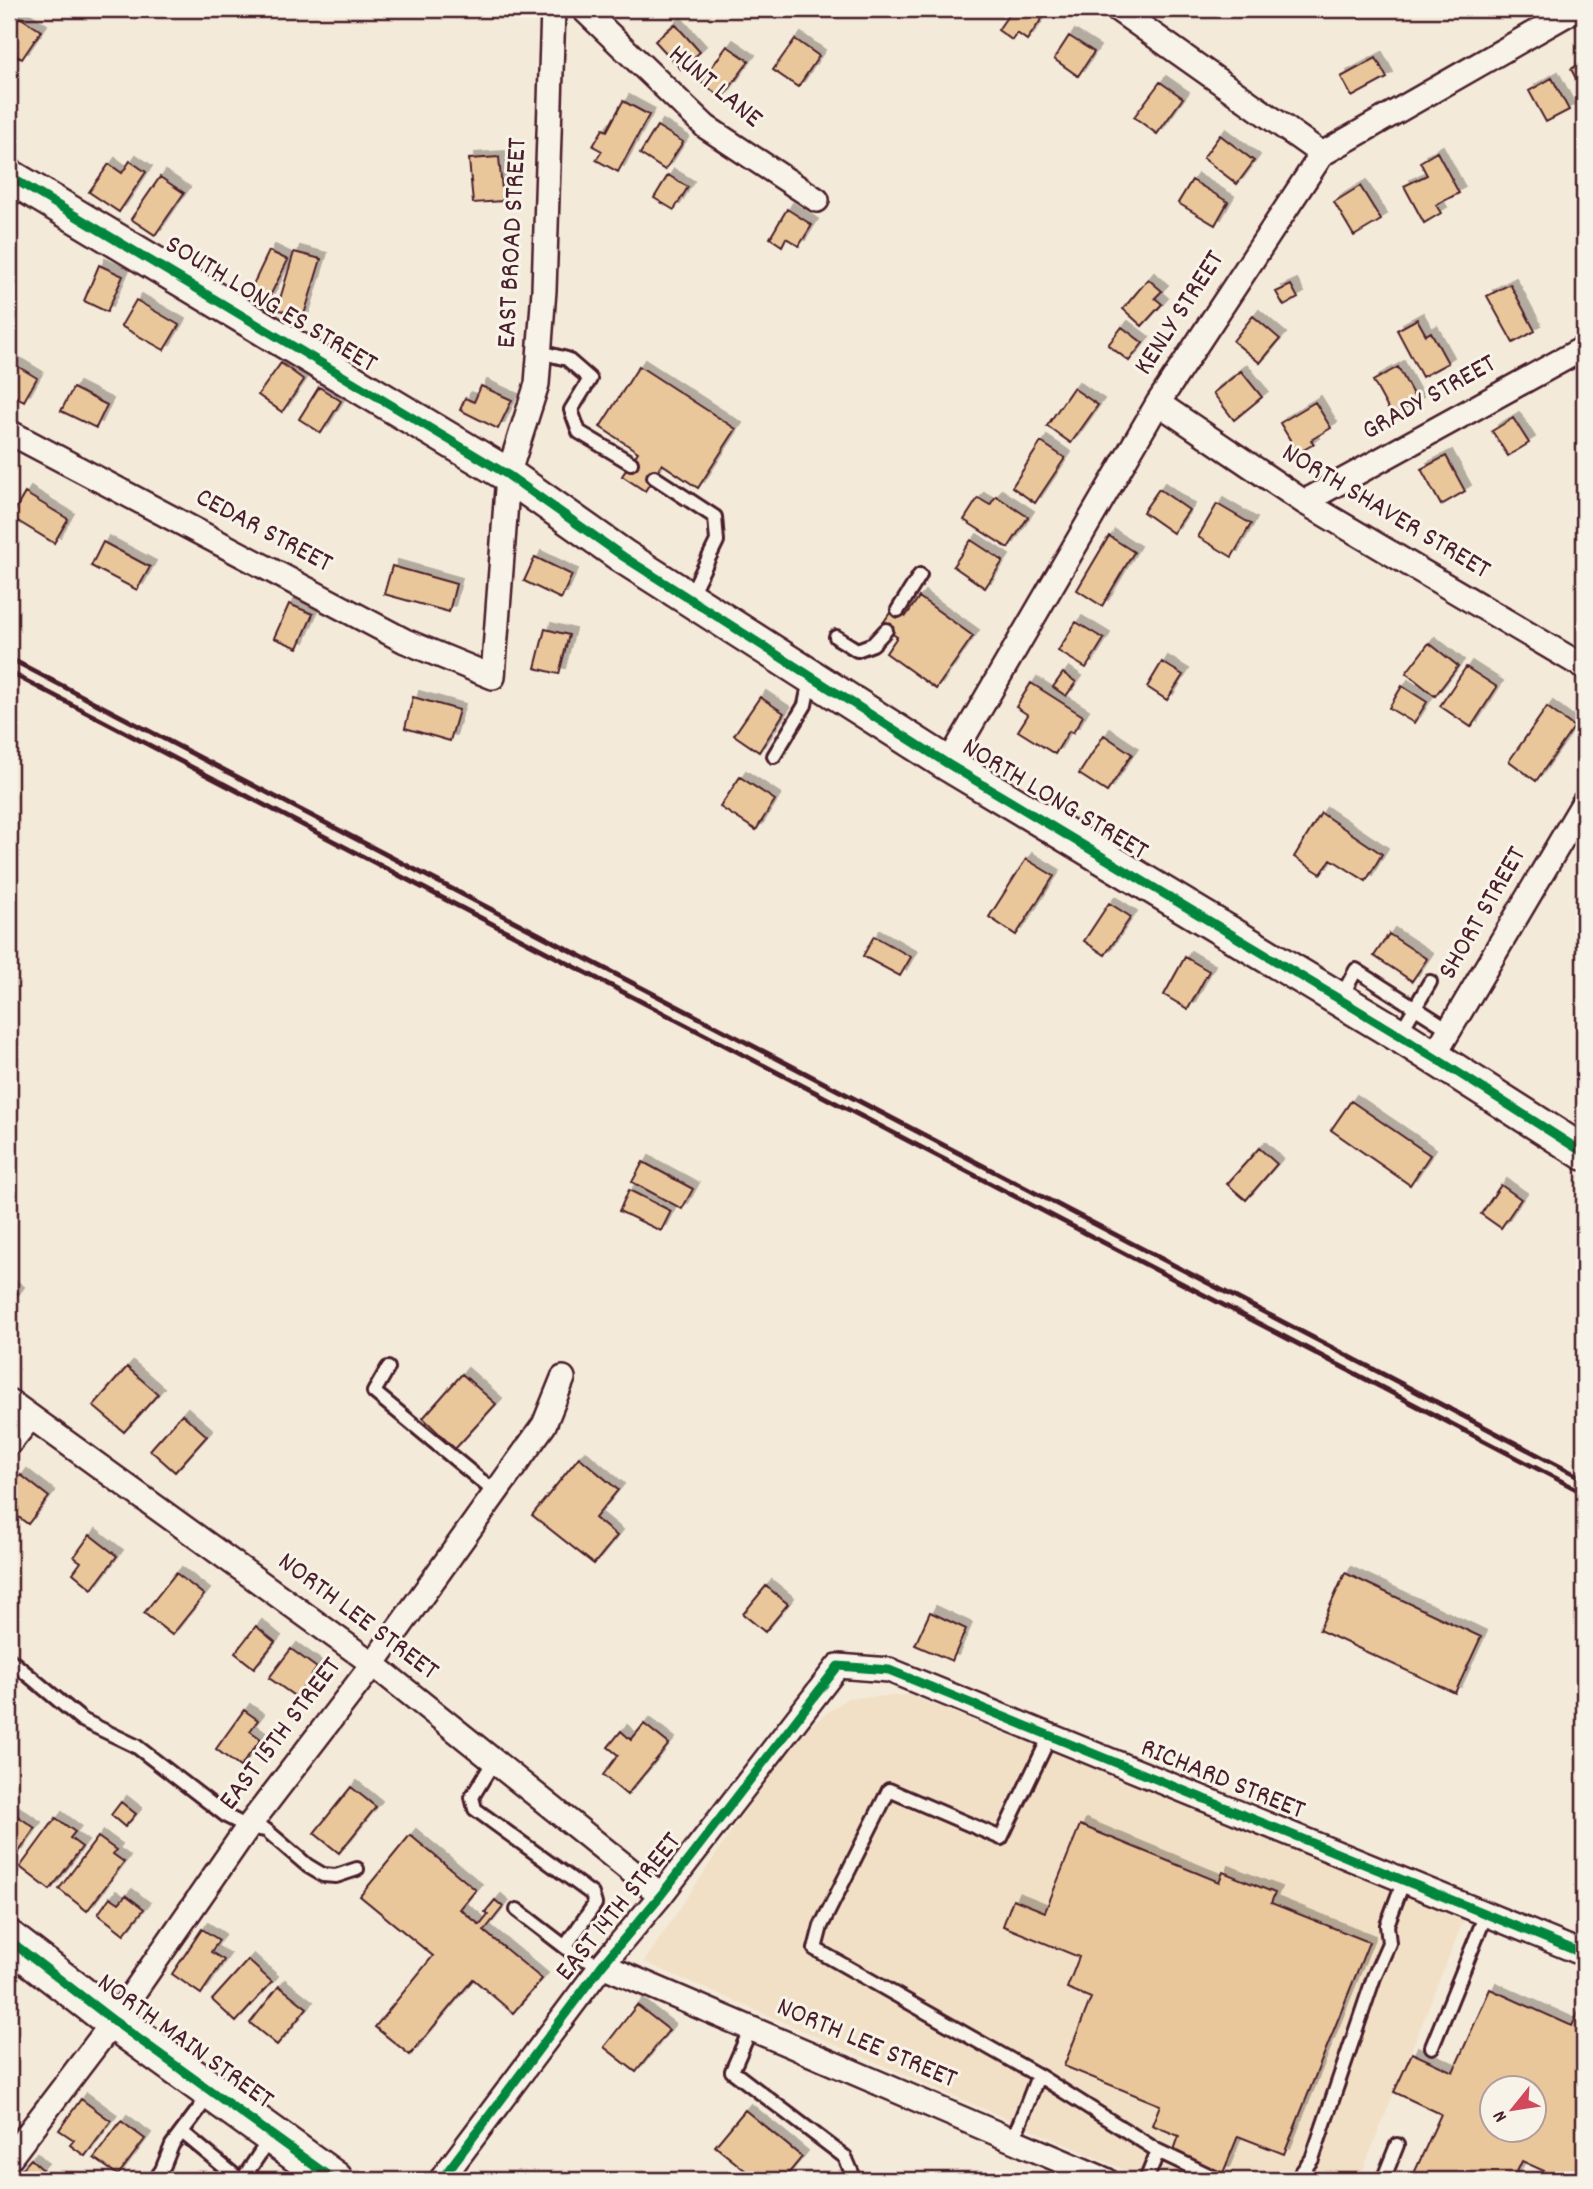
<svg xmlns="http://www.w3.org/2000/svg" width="1593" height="2189" viewBox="0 0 1593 2189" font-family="Dekko,sans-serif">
<defs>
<filter id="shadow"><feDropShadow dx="6" dy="-6" stdDeviation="0" flood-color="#0004"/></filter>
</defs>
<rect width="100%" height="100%" fill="#f4ead9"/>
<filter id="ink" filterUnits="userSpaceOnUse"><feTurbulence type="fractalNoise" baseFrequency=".0143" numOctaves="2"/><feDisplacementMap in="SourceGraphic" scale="14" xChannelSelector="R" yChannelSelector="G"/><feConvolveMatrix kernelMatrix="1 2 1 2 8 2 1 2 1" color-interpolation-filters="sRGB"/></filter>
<g filter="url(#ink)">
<path fill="#f1e0c6" d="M910 1695 1464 1919 1359 2180H1148L644 1962 793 1739 847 1698Z"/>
<path fill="#eac79b" stroke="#4a1f2b" stroke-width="2" fill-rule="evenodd" filter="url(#shadow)" d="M404 9H428V13Z
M1003 9H1031L1043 17 1027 40 1017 33 1012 40 998 30 1009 14Z
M9 10 41 31 22 59 17 56 9 68Z
M675 24 700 52 681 69 655 41Z
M1069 36 1094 52 1078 76 1054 59Z
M795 39 819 56 798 87 773 70Z
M727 46 749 61 722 98 701 82Z
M1376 58 1387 78 1352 97 1341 77Z
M1584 61V87L1581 88 1571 69Z
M1552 78 1569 110 1546 122 1529 91Z
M1160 82 1183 98 1157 134 1134 117Z
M623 101 649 115 618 172 596 160 602 151 593 146 603 129 607 131Z
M657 126 683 142 665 170 640 154Z
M1220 135 1254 161 1237 184 1203 158Z
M1437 152 1459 193 1436 205 1441 213 1424 223 1404 186 1427 175 1420 162Z
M499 157 503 201 473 203 469 159Z
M130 161 146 172 119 212 89 192 109 164 122 173Z
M668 175 688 187 674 210 654 198Z
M160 177 184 193 155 235 131 219Z
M1192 180 1228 202 1215 225 1178 203Z
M1360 186 1381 220 1354 236 1334 202Z
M787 209 812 225 799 246 786 238 782 246 770 238Z
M269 251 288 260 268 300 250 291Z
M294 252 321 259 303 318 277 309Z
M99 265 123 276 107 312 84 301Z
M1148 279 1162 291 1155 298 1162 304 1142 326 1123 309Z
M1510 284 1535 331 1513 343 1487 296Z
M1291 285 1298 298 1284 306 1276 292Z
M136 300 179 325 164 350 121 326Z
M1253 316 1280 339 1260 363 1233 341Z
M1417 319 1426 335 1431 332 1448 363 1422 377 1397 330Z
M1122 327 1143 343 1129 361 1108 345Z
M9 361 37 378 24 401 9 393Z
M281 363 304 380 282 412 258 395Z
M639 366 736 429 698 488 662 464 645 491 622 476 638 452 600 427Z
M1398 367 1417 402 1392 416 1373 381Z
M1241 371 1262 397 1234 420 1213 393Z
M481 386 512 400 498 429 460 410 465 398 474 402Z
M319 387 341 401 321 433 299 419Z
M73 388 107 405 96 428 61 411Z
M1073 388 1098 405 1071 443 1047 426Z
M1315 402 1331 428 1311 440 1314 444 1298 453 1280 423Z
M1513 418 1529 443 1508 456 1492 431Z
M1041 442 1065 458 1035 503 1012 487Z
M1446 456 1465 491 1441 505 1421 469Z
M1159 489 1189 510 1173 533 1143 512Z
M25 493 68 519 54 543 11 517Z
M996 496 1028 517 1008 548 964 520 978 498 990 505Z
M1217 504 1251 524 1232 557 1198 537Z
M1109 536 1134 552 1102 606 1077 590Z
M971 540 1003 561 985 588 953 566Z
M103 542 150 567 137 590 91 566Z
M535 557 572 575 561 599 524 581Z
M392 566 456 584 449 612 384 594Z
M919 597 973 636 936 689 886 653 897 637 881 626 894 607 906 616Z
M289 604 313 614 298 648 274 638Z
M1076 622 1104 639 1086 668 1058 651Z
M545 629 569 635 559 674 535 668Z
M1429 643 1458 666 1435 696 1406 673Z
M1162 662 1183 675 1167 700 1147 687Z
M1466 667 1497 687 1471 727 1440 706Z
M1063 673 1076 682 1066 696 1053 687Z
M1031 683 1083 716 1073 733 1069 731 1055 754 1018 731 1028 715 1016 707Z
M1402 686 1427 702 1414 723 1389 708Z
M413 697 459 710 450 741 405 728Z
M760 697 784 713 759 752 734 735Z
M1547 707 1574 727 1536 781 1509 761Z
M1104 735 1132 754 1107 792 1079 774Z
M740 777 775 800 756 830 720 807Z
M1321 813 1382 854 1366 881 1331 859 1321 874 1294 857Z
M1026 859 1054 876 1016 935 989 917Z
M1109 903 1131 917 1105 955 1084 941Z
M1389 934 1427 959 1412 981 1374 956Z
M874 936 911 957 900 976 863 956Z
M1185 957 1209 971 1188 1009 1164 995Z
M1351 1101 1430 1155 1410 1185 1331 1130Z
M1259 1148 1277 1164 1246 1200 1227 1184Z
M643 1162 693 1189 682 1209 632 1182Z
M1501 1185 1521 1199 1501 1228 1481 1214Z
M629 1190 671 1211 661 1231 619 1211Z
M9 1286 18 1293 9 1305Z
M127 1367 158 1394 124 1432 93 1406Z
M462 1374 496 1404 455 1449 423 1418Z
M182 1414 207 1436 175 1472 150 1450Z
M579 1457 618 1490 595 1518 617 1536 594 1564 532 1515Z
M21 1475 49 1497 28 1524 9 1510V1491Z
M90 1535 117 1556 92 1589 73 1573 81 1562 74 1557Z
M176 1573 204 1595 172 1635 144 1613Z
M1345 1573 1481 1637 1455 1693 1319 1630Z
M766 1586 788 1604 765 1632 743 1614Z
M930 1612 966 1629 952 1661 915 1645Z
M256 1626 275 1642 254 1668 235 1653Z
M291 1649 317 1668 296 1697 269 1678Z
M244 1710 258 1720 250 1731 261 1739 240 1767 216 1749Z
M644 1724 669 1744 627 1795 603 1775 618 1755 608 1747 621 1731 631 1740Z
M351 1787 376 1807 339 1853 314 1833Z
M121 1802 136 1814 125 1827 111 1815Z
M13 1813 35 1828 17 1855 9 1849V1820Z
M56 1818 75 1832 70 1838 82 1847 50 1890 20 1867Z
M1080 1825 1219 1882 1223 1872 1275 1893 1271 1903 1369 1942 1284 2154 1238 2136 1223 2173 1173 2153 1179 2136 1152 2125 1160 2105 1064 2066 1091 1998 1067 1988 1079 1957 1003 1926 1013 1899 1045 1912Z
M410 1835 476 1890 460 1909 480 1925 488 1915 485 1912 495 1900 503 1907 484 1931 542 1979 513 2013 473 1979 410 2055 375 2027 433 1956 360 1896Z
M98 1837 116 1850 113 1854 124 1862 87 1911 59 1889Z
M126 1895 144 1909 124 1934 98 1914 110 1897 119 1903Z
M202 1929 219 1940 211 1952 224 1960 201 1994 172 1974Z
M248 1960 272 1982 236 2022 212 2000Z
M279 1986 307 2008 277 2045 250 2023Z
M1490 1989 1572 2026 1584 2001V2180H1564L1522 2161 1513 2180H1411L1441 2114 1394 2092 1412 2053 1453 2072ZM1492 2088H1534V2130H1492Z
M637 2005 669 2030 636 2072 604 2047Z
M81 2099 111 2121 85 2156 70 2145 74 2140 59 2130Z
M745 2110 802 2157 783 2180H757L715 2146Z
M121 2121 145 2139 118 2175 94 2158Z
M31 2159 42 2169 36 2176 41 2180H12Z"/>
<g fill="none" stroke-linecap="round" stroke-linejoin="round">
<g stroke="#4a1f2b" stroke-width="18">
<path id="lane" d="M540 352 567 359 590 379 571 410 579 432 631 463
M654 477 715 517 717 541 689 598
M898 610 920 575
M836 637 857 650 873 644 886 630
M774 756 805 705 810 680
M1341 997 1356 970 1450 1030
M1399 1035 1430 982
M388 1368 374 1392 496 1493
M9 1659 82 1720 136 1746 228 1817 248 1827 266 1830 308 1866 323 1875 336 1876 357 1869
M1050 1736 1001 1838 889 1790 821 1926 815 1949 1041 2077 1158 2151 1146 2180
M494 1761 472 1797 475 1809 592 1894 595 1904 565 1947
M517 1910 577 1956 602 1965
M751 2028 732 2071 845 2157 855 2180
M1432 2047 1486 1914
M182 2132 240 2180
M1013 2140 1038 2076
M1158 2151 1219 2180
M155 2180 162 2170 172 2145 211 2093
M242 2180 271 2137
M1296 2180 1312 2159 1374 1977 1389 1943 1387 1925 1404 1880
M1383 2180 1397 2145"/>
</g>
<g stroke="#4a1f2b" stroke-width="28">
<path id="street" d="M583 9 706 127 817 200
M1117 9 1322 154
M1158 403 1304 502 1584 667
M9 432 405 641 493 677 508 475 537 384 544 290 553 9
M1304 502 1584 348
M948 764 1158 403 1322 154 1576 9
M1434 1056 1584 802
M9 1401 373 1664 661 1895
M9 1444 31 1417
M602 1965 1106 2180
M9 2159 114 2021 248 1827 373 1664 544 1425 563 1378
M441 2180 602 1965 661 1895 838 1666 889 1670 1584 1954"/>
</g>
<g stroke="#4a1f2b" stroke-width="38">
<path id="secondary" d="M9 176 508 475 624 557 948 764 1399 1035 1584 1153"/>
</g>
<g stroke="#4a1f2b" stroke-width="42">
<path id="primary" d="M9 1940 114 2021 334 2180"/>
</g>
<use href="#lane" stroke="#f7f3e8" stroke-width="12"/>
<use href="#street" stroke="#f7f3e8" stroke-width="23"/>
<use href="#secondary" stroke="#f7f3e8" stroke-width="33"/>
<use href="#primary" stroke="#f7f3e8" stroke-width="37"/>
<path stroke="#4a1f2b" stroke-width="5" d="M9 658 1584 1479
M9 672 1584 1493"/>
<g stroke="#f7f3e8" stroke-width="13">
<path id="cycleway" d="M9 176 508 475 624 557 948 764 1399 1035 1584 1153
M9 1940 114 2021 334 2180
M441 2180 602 1965 661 1895 838 1666 889 1670 1584 1954"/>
</g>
<use href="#cycleway" stroke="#00873e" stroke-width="9"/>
</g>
</g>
<g text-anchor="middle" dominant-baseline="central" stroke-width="6" stroke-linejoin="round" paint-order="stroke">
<g font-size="28" fill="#4a1f2b" stroke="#f7f3e8">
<text transform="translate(714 88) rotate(40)">HUNT LANE</text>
<text transform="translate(514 243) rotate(-87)">EAST BROAD STREET</text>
<text transform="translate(270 306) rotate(31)">SOUTH LONG ES STREET</text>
<text transform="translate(1181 314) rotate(-57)">KENLY STREET</text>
<text transform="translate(1430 399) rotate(-29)">GRADY STREET</text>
<text transform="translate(1385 513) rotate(31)">NORTH SHAVER STREET</text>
<text transform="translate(263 532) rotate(28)">CEDAR STREET</text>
<text transform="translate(1054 801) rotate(31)">NORTH LONG STREET</text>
<text transform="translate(1484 914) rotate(-60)">SHORT STREET</text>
<text transform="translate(357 1618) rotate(37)">NORTH LEE STREET</text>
<text transform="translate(282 1735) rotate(-53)">EAST 15TH STREET</text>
<text transform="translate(1222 1781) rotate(22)">RICHARD STREET</text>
<text transform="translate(620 1908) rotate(-51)">EAST 14TH STREET</text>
<text transform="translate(184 2043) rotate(36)">NORTH MAIN STREET</text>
<text transform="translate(866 2045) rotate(23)">NORTH LEE STREET</text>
</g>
</g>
<rect width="1593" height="2189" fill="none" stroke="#f7f3e8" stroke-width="35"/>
<rect x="18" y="18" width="1558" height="2154" fill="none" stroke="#4a1f2b" stroke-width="2.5" filter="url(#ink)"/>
<g transform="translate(1513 2109) rotate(240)"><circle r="33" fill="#f7f3e8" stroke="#b29e9c" stroke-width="2"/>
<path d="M0-5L12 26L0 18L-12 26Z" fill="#d1495b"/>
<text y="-10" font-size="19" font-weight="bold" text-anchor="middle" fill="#4a1f2b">N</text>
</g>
</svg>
